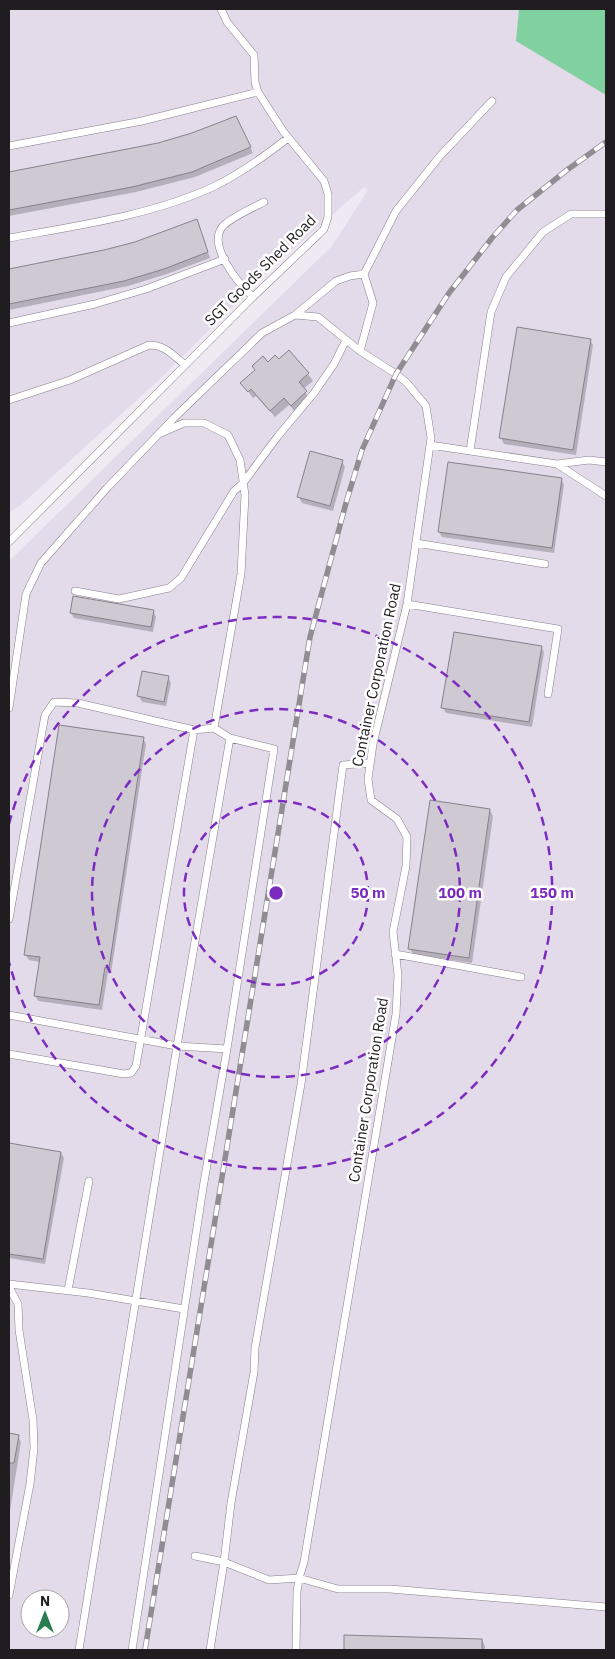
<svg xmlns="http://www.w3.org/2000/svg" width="615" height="1659" viewBox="0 0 615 1659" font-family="'IBM Plex Sans',sans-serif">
<rect width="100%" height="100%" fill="#efe9f3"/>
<path fill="#e3daea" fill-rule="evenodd" d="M9 9H606V1650H9V561L332 246 368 190 364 187 267 272 160 379 22 504 9 513ZM30 1599H60V1629H30Z"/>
<path fill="#81d09f" d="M519 9H606V95L516 41Z"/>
<path fill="#0003" d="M238 123 253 153 195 177 136 192 9 216V173L158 144Z
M199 226 210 258 167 274 128 286 9 310V270L105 252Z
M590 340 593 345 576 455 504 444 501 438Z
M289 351 308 374 313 381 303 389 310 400 296 413 289 405 275 417 256 396 253 398 242 383 268 363 278 360Z
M342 462 345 467 333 511 302 503 299 497Z
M561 479 564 485 554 553 442 537 439 532Z
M153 611 156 617 153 632 74 618 71 613Z
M541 647 544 652 532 727 446 713 443 708Z
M168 678 171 683 166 706 142 702 139 696Z
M143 738 146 744 111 973 108 972 102 1010 38 1001 35 995 40 962 29 960 25 955Z
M490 810 493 816 472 963 413 954 410 949Z
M9 1144 61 1153 64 1158 45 1264 9 1258Z
M9 1435 18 1436 21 1442 9 1517Z
M346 1636 482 1640 485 1646V1650H345Z"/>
<path fill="#cfc9d3" stroke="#86818a" d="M236 116 251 147 220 160 192 172 132 187 9 210V172L158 143 192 133Z
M197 219 208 252 164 269 124 281 9 304V269L104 250 135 242Z
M517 327 591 339 573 450 499 438Z
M289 350 309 373 299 382 307 391 291 406 284 398 270 411 251 389 248 392 240 383 255 370 252 366 263 356 268 362 275 355 279 359Z
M310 451 343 460 330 506 297 497Z
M448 462 562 478 552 548 438 532Z
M73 596 154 610 151 627 70 613Z
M454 632 542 646 529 722 441 708Z
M142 671 169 676 164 702 137 696Z
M59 725 144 737 109 968 105 967 99 1005 34 996 40 957 24 955Z
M430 800 490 809 469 958 408 949Z
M9 1143 61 1152 43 1259 9 1254Z
M9 1433 19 1435 14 1463H9Z
M344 1635 482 1639V1650H344Z"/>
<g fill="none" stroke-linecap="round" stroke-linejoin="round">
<g stroke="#858088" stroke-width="8">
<path id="lane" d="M221 9 227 22 254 55 255 82 258 92
M9 146 142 121 258 92 283 131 324 181 328 194V217L324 229 319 234 253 297 9 542
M9 238C75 226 154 215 215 186 241 173 265 156 288 138
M364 274 396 211 440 156 492 101
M253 297C239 284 206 245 223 226 232 217 252 208 264 202
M295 315 336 281 350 276 364 274 373 303 360 351
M9 323 95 304 146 289 225 259
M9 400 70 380 149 345C165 345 173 355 185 365
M430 445 557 464 606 496
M470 451 491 312 506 277 543 232 571 214H604
M557 464 589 460 606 462
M416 543 545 564
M75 591 119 599 169 588 181 578 234 491 243 483 278 436 314 393 334 364 346 340
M407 604 558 629 548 694
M9 708 26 594 41 563 107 488 174 418 262 333 295 315 318 317 360 351 396 374 407 383 426 406 431 438 407 604 373 744 368 779 371 800 397 819 407 837 406 866 393 932 398 975 396 1014 304 1562 299 1578 269 1580 224 1562 195 1556
M214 728 230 738 177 1046 227 1049 274 749 230 738
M9 919 45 715 54 702 78 703 194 730 214 728 241 574 245 495 240 460 228 435 204 423H184L161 433
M395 954 521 977
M9 1015 177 1046 79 1650
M9 1054 124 1074 131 1073 136 1066 194 730
M9 1284 88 1293 184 1309
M9 1287 18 1304 19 1330 33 1420 34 1448 30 1484 9 1595
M68 1290 89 1181
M132 1650 203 1188 227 1049
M210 1650 224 1562 231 1503 254 1372 255 1348 301 1084 343 765 370 763
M296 1650 297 1592 299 1578 338 1589H390L606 1607"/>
</g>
<use href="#lane" stroke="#fff" stroke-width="7"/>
<g stroke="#918c93" stroke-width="5.5">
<path id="rail" d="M145 1650 310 637 346 503 362 450 396 374 449 293 492 238 517 210 567 170 606 142"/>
</g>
<use href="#rail" stroke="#fff" stroke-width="4" stroke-dasharray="11" stroke-linecap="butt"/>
</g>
<g fill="none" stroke="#7b2cbf" stroke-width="2.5" stroke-dasharray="9 6">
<circle cx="276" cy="893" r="92"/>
<circle cx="276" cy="893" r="184"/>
<path d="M9 824A276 276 0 1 1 9 962"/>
</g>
<g text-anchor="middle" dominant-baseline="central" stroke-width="5" stroke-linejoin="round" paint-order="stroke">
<g font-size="15" fill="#1f1d20" stroke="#fff">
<text transform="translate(260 270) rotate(-45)">SGT Goods Shed Road</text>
<text transform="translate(376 675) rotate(-78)">Container Corporation Road</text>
<text transform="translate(368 1090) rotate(-81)">Container Corporation Road</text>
</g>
</g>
<circle cx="276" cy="893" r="8" fill="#7b2cbf" stroke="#fff" stroke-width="2.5"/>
<g font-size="15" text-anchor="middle" font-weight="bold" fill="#7b2cbf" stroke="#fff" stroke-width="5" stroke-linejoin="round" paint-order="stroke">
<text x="368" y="898">50 m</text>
<text x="460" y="898">100 m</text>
<text x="552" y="898">150 m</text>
</g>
<rect width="615" height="1659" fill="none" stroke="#1f1d20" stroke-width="20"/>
<g transform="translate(45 1614)"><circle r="24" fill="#ffffff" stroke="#a5a5a6"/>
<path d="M0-4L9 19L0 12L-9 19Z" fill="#297d4f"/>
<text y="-8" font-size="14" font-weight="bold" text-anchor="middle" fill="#1f1d20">N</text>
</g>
</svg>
